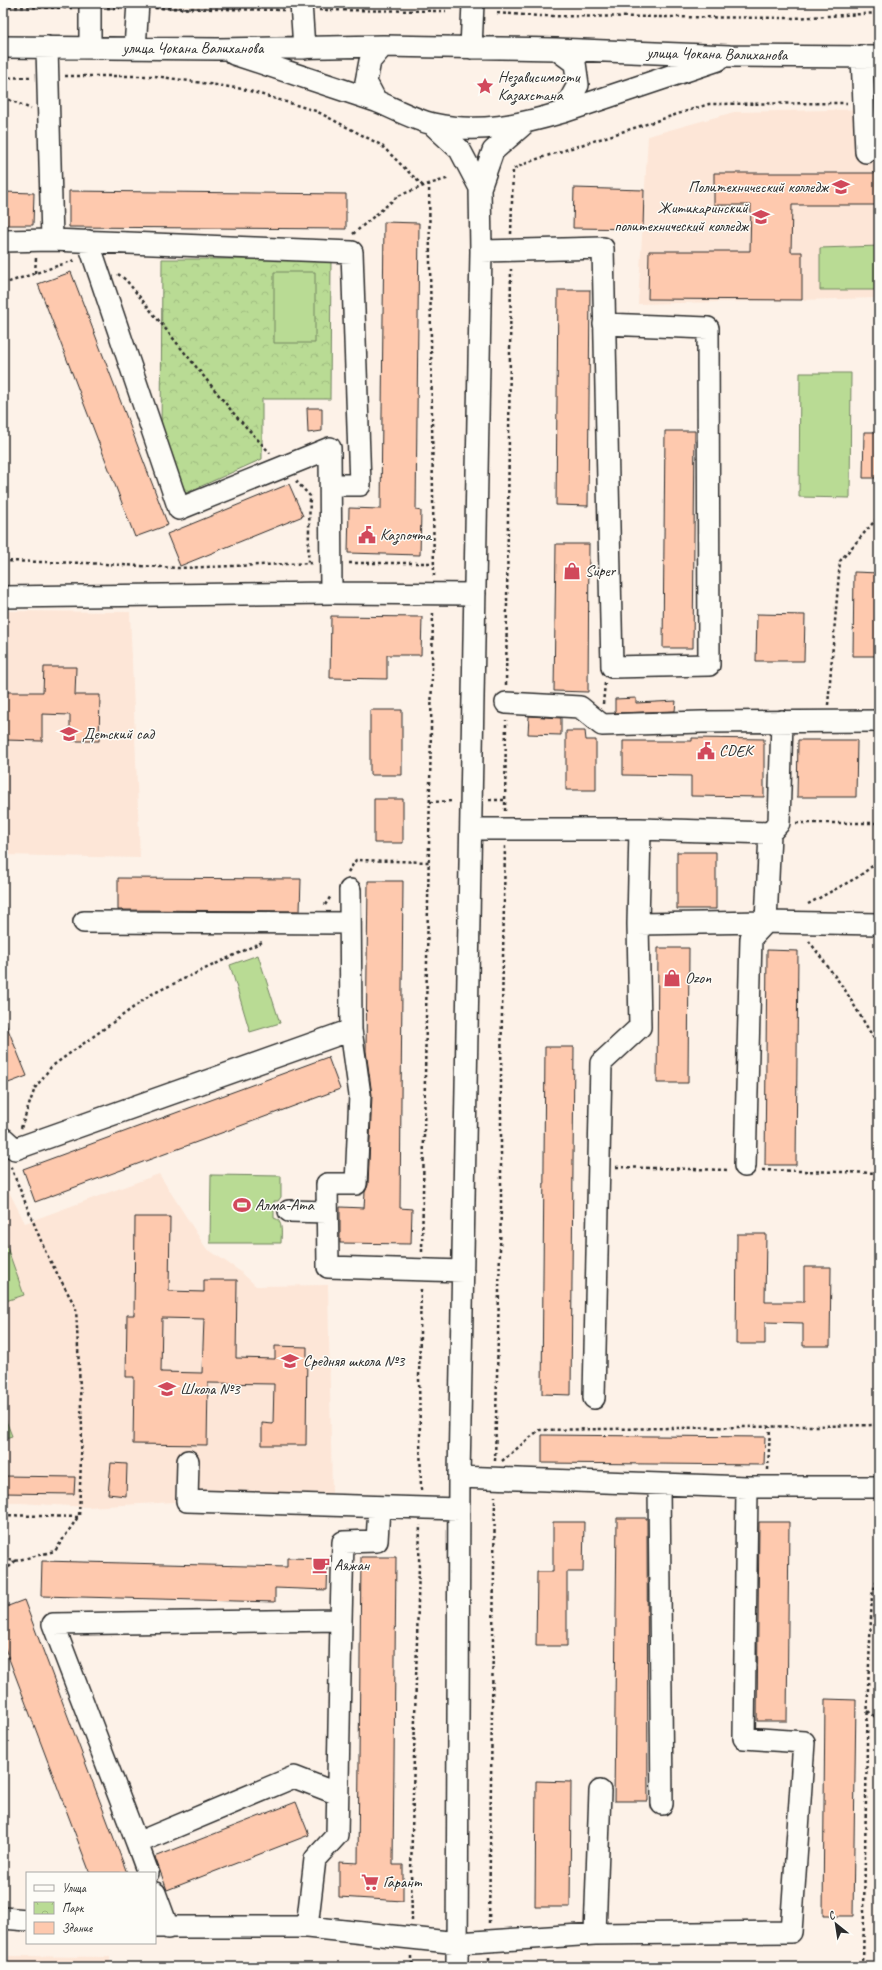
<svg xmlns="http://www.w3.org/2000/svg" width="882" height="1970" viewBox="0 0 882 1970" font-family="Caveat,sans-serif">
<defs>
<pattern id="park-crowns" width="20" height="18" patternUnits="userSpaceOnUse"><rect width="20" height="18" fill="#b9db94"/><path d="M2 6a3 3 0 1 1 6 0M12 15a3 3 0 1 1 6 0" fill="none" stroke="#9fbc80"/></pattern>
</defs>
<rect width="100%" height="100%" fill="#fdf2e8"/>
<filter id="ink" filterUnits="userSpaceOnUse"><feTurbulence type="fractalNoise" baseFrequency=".025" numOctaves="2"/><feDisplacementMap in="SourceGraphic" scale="8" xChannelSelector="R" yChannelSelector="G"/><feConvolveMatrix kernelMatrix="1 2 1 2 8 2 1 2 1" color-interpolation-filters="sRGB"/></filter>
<g filter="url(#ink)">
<path fill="#fde6d7" d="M879 109V298L638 304 648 136 734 112Z
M3 611 130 612 140 858 3 855Z
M159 1174 206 1248 241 1272 256 1286 328 1285 332 1493 88 1507 3 1502V1180L25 1223Z
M3 1956 110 1957V1967H3Z"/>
<path fill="url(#park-crowns)" stroke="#728360" d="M162 259H331L330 399H262V459L186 493 161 437Z"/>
<path fill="#b9db94" stroke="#728360" d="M879 246V290H820V248Z
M274 272H315V343H274Z
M800 373H851L850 498 799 497Z
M258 955 280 1023 250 1032 230 965Z
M211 1175 281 1176V1197L278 1201H274V1218C284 1220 281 1235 281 1243H210Z
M3 1236 24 1295 3 1302Z
M3 1413 12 1436 3 1439Z"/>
<path fill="#fec9ae" stroke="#2b2b2b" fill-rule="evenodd" d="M714 173H879V205H792L791 252H802V300L648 299 649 251H750L751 205H714Z
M574 188 644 190 643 229 573 228Z
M69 191 346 194V229L69 227Z
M3 192 34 193 33 225H3Z
M384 222 419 223 416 510 421 511 420 555 348 553 349 508 381 509Z
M71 272 168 525 135 537 38 284Z
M558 290H590L588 506 556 505Z
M307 408H322V431L308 433Z
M665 431H695L693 648H663Z
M864 432H879V478H863Z
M289 484 303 516 180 566 167 534Z
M556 544H589L588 692 554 691Z
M854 572 879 573V656H853Z
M757 614 805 615 804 661H756Z
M331 616 422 617 421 655H387V679L330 678Z
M44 667H76L75 695H100L99 741H70V715L42 714V741L5 740 6 712H3V692H43Z
M636 698V703L676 701 675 711 615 713V699Z
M370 710H402V775H370Z
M529 716 561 718V735L528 734Z
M566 731H585L586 740H596V790H566Z
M692 738 764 739V797L691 796V776L623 775V741H692Z
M798 740H857L856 797H797Z
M374 799H403V843H374Z
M677 852H716V909H677Z
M118 878 301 879 300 911 118 910Z
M368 881H403L400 1208 412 1209 411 1244 340 1243V1207L364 1208 365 1192 368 1185 372 1095 366 1051Z
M658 948H689L688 1083H657Z
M767 950 798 951 796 1165H765Z
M3 1017 27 1076 3 1085Z
M545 1047H574L571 1395 542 1394Z
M328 1057 340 1089 35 1202 23 1169Z
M135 1217H170L169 1291 204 1292V1280H237L236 1358 275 1359V1346L307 1347 306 1445H262V1423L273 1424 274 1384 208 1383 207 1445 133 1444 134 1377H126L127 1315H134ZM162 1318 204 1319 202 1373 161 1372Z
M737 1234H766L765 1302H804V1267H831L830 1346H803V1323L765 1322V1344H736Z
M542 1435 765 1437 764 1465 542 1463Z
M111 1463 127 1464 126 1496 108 1494Z
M3 1476 75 1477 74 1494 3 1493Z
M617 1518H647L648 1801H614Z
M553 1522H584L583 1572H567V1646H536L537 1572H553Z
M759 1522H789L787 1721H757Z
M361 1557H396L393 1865H403V1901L339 1897V1862L358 1863Z
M287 1558 328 1559 327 1590 275 1588V1602L41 1596 42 1561 287 1567Z
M24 1600 127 1873H90L3 1643V1608Z
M825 1699 856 1700 853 1916H823Z
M536 1781 571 1782 570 1907H535Z
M296 1802 309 1835 167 1890 155 1857Z"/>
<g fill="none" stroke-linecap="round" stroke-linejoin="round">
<g stroke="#2b2b2b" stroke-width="24">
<path id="minor" d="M90 3V47
M301 3 304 48
M383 46 556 49 575 63 578 85 563 112C520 125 478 134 433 124 415 120 393 108 376 101L366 82 370 61Z
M3 47 218 49 383 46
M47 47 52 240
M135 48 138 3
M471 48 473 3
M556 49 730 56 879 57
M234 54 376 101
M862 56 866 152
M563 112 718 60
M432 124 460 150 480 188
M3 241 52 240 352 252 360 485H331
M88 241 179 509 330 448 331 593
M481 251 603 248 612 667 709 665 708 328 604 324
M3 597 331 593 475 594
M506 703 580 707 602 725 702 722 879 721
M471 829H640L638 924 640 1027 601 1063 594 1398
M640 829 770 833 766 922 751 938 745 1166
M770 833 779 823 782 721
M350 890 351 1030
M84 922 350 923
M638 924 766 922 879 924
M3 1138 15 1149 351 1030 360 1095 356 1184H327L328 1267 463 1271
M289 1211 327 1212
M188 1461 187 1501 459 1509
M459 1477 747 1487H879
M659 1484 662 1804
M341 1620 343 1542 377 1541 379 1507
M137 1843 53 1624 341 1620 337 1835 315 1859 307 1927
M148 1873 137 1843 294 1777 338 1794
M155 1893 168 1928
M3 1918 27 1920
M155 1927H307L458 1943 595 1934 791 1932 804 1742 744 1738 747 1487
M595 1934 600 1791
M457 1967 459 1477 481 251 480 188 493 151 524 124"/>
</g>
<path stroke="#2b2b2b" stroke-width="2.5" stroke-dasharray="3 3" stroke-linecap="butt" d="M3 7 72 8
M107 8H120
M155 8 284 10
M319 10 446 11
M497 13 539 16 794 18 879 13
M65 76H155L243 89 316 111 381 145 423 186
M3 78 30 77
M3 97 31 109
M353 234 398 196 429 184
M511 234 513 169 534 160 709 104 847 103
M35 273 36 258
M118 274 126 280 235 415 270 453
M3 284 75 260
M296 481 310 496 308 563
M3 561 85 563 179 568 314 563
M349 563H434
M434 576 429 184 450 178
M506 685 511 269
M603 704 605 683
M828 705 840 561 879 516
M489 800H505
M430 802 454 801
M505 811 506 720
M796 823H879
M348 872 356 860 429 862
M808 904 858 877 879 861
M325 905 331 896
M809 941 845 990 879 1047
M21 1128 35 1088 51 1067 152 994 262 942
M616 1167 729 1170
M762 1170 879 1173
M422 1252 433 611
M495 1461 501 1207V1069L505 846
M502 1461 539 1430 879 1425
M768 1470 770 1427
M421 1490 419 1378 421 1287
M3 1515 79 1517 82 1428 76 1308 46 1253 10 1165
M3 1559 15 1561 3 1573
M15 1561 55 1551 78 1517
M868 1711 879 1720
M412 1921 411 1872 420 1525
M489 1923 495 1496
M412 1956V1967
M489 1967V1958
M863 1967 868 1687 872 1595 879 1574"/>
<use href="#minor" stroke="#fdfcf7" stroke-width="21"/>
</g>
</g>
<defs>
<g id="sight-bare" transform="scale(1.38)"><path d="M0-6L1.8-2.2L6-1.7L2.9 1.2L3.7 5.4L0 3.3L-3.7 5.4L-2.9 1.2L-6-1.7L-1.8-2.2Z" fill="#d1495b" stroke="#fdfcf7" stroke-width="2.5" paint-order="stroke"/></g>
<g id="university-bare" transform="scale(1.38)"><path d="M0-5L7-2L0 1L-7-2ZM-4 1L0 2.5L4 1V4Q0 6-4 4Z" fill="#d1495b" stroke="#fdfcf7" stroke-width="2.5" paint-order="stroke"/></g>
<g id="civic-bare" transform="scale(1.38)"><path d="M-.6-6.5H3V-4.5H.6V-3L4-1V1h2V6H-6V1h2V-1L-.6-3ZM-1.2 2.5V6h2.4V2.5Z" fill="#d1495b" stroke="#fdfcf7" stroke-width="2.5" paint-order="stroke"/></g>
<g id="shop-bare" transform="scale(1.38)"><path d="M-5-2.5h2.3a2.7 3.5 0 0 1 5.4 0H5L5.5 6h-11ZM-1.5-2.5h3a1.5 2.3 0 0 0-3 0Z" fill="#d1495b" stroke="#fdfcf7" stroke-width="2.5" paint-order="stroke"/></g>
<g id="school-bare" transform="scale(1.38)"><path d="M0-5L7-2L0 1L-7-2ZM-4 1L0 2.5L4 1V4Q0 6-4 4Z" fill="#d1495b" stroke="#fdfcf7" stroke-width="2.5" paint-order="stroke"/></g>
<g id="stadium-bare" transform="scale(1.38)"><path d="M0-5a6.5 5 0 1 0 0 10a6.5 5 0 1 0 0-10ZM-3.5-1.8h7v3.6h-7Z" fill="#d1495b" stroke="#fdfcf7" stroke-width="2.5" paint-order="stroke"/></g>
<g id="cafe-bare" transform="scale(1.38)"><path d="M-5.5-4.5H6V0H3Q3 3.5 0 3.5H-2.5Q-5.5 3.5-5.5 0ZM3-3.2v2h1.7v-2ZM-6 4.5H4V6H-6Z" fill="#d1495b" stroke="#fdfcf7" stroke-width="2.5" paint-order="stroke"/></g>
<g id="supermarket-bare" transform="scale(1.38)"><path d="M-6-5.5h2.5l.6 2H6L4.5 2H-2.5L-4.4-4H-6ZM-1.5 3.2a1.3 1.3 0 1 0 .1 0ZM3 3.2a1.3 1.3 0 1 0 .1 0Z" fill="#d1495b" stroke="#fdfcf7" stroke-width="2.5" paint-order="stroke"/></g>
</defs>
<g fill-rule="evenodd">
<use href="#sight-bare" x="485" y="86"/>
<use href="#university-bare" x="841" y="187"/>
<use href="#university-bare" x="761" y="217"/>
<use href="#civic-bare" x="367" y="535"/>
<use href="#shop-bare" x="572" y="571"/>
<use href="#school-bare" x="69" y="734"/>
<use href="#civic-bare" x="706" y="751"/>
<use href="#shop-bare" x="672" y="978"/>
<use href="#stadium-bare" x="242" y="1205"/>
<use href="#school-bare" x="290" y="1361"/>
<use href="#school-bare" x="167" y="1389"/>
<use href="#cafe-bare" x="321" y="1565"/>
<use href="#supermarket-bare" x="370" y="1882"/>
</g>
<g text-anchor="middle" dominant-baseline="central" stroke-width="3" stroke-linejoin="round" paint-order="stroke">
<g font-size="16" fill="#2b2b2b" stroke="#fdfcf7">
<text x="193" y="48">улица Чокана Валиханова</text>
<text transform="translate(717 54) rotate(1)">улица Чокана Валиханова</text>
</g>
<g font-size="16" fill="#2b2b2b" stroke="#fdfcf7" text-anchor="start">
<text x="498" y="77">Независимости<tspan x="498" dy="18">Казахстана</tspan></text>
<text x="828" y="187" text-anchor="end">Политехнический колледж</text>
<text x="748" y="208" text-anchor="end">Житикаринский<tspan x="748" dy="18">политехнический колледж</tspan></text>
<text x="380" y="535">Казпочта</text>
<text x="585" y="571">Super</text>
<text x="82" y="734">Детский сад</text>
<text x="719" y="751">CDEK</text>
<text x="685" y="978">Ozon</text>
<text x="255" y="1205">Алма-Ата</text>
<text x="303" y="1361">Средняя школа №3</text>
<text x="180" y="1389">Школа №3</text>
<text x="334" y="1565">Аяжан</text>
<text x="383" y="1882">Гарант</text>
</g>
</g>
<rect width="882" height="1970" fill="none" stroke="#fdfcf7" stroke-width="16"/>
<rect x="8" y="8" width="866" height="1954" fill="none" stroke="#2b2b2b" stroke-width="1.5" filter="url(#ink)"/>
<rect x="26" y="1872" width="130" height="72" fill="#fdfcf7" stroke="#a9a8a5"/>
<rect x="34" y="1885" width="20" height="6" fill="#fdfcf7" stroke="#a9a8a5"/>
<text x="62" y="1892" font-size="12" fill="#2b2b2b">Улица</text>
<rect x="34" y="1902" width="20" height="12" fill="url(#park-crowns)" stroke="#a9a8a5"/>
<text x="62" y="1912" font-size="12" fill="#2b2b2b">Парк</text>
<rect x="34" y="1922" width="20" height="12" fill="#fec9ae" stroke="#a9a8a5"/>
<text x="62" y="1932" font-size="12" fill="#2b2b2b">Здание</text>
<g transform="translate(836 1924) rotate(330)" stroke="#fdfcf7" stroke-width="3" paint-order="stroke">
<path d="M0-3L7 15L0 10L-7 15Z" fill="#2b2b2b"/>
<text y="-6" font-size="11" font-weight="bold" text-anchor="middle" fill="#2b2b2b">С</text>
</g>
</svg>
